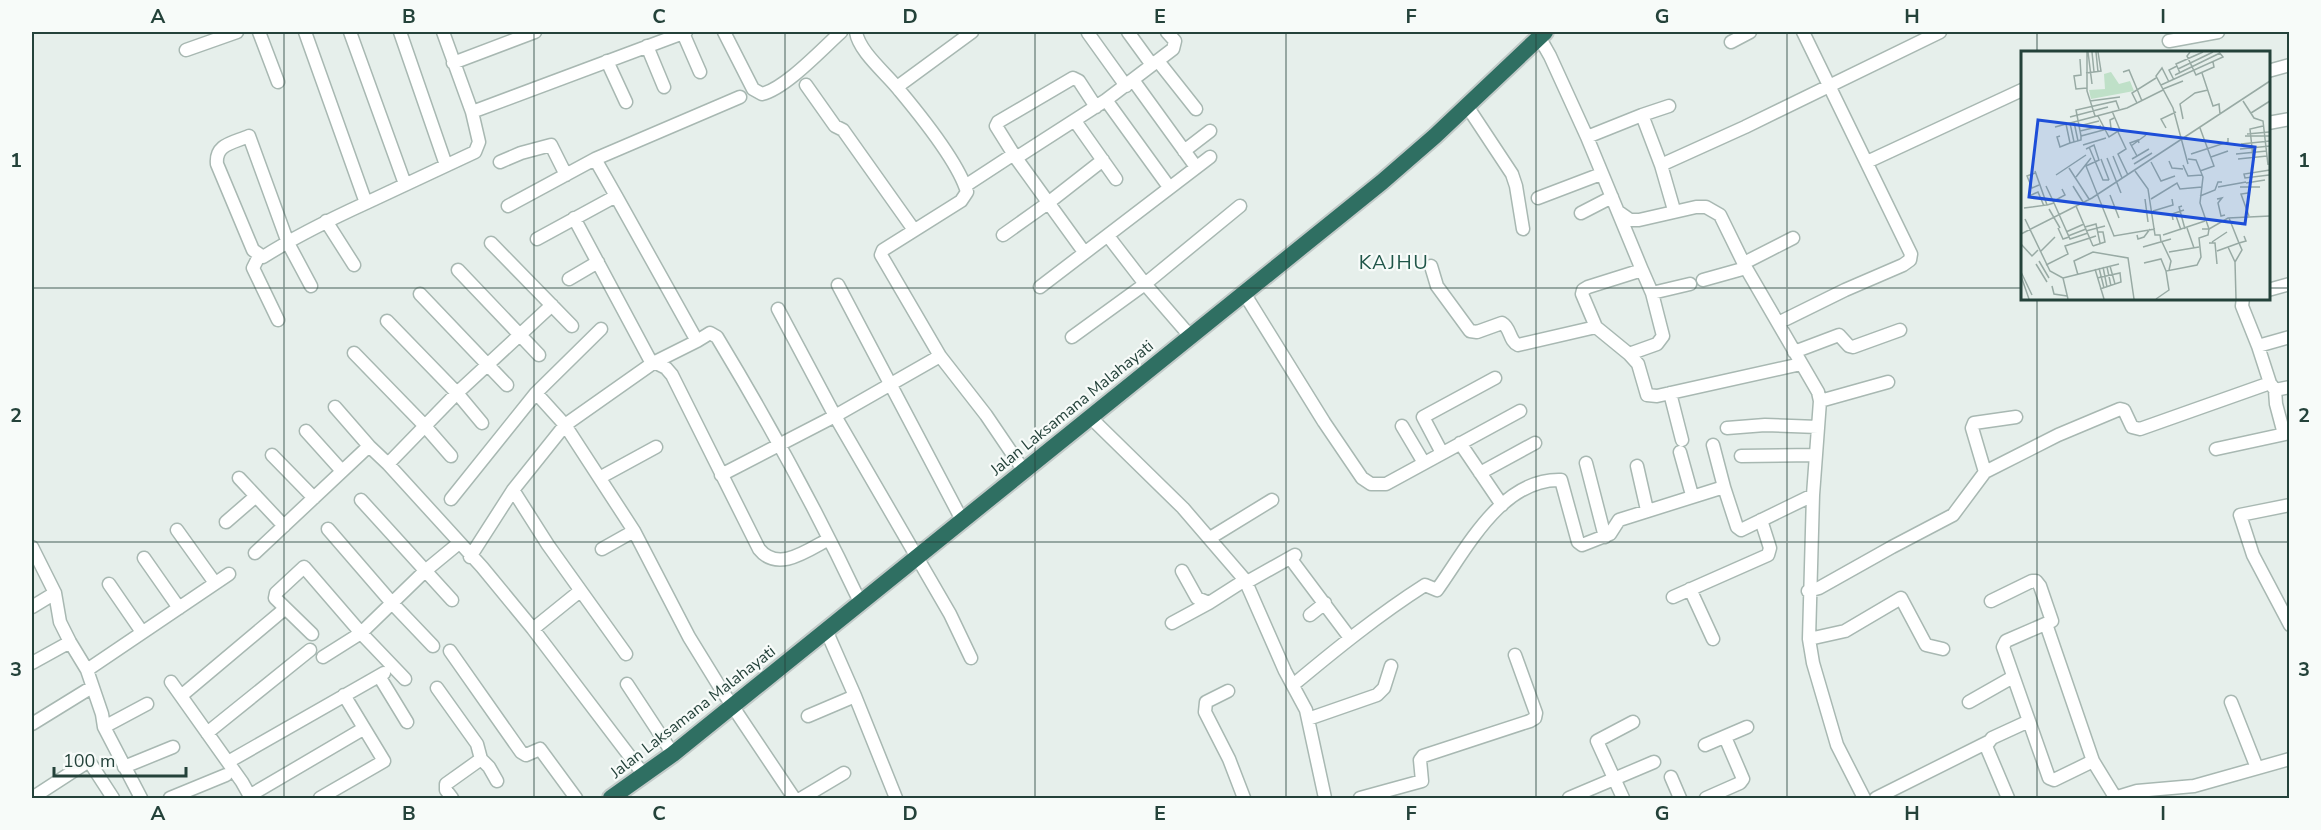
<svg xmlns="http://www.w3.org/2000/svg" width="2321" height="830" viewBox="0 0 2321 830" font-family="'Nunito Sans',sans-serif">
<rect width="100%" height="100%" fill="#e6efeb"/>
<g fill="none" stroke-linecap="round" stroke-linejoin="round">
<g stroke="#a8b8b2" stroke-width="15">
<path id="minor" d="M259 32 278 82
M305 32 366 203 475 152 479 142 472 112
M350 32 405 184
M400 32 446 165
M443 32 472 112 686 32
M724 32 753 89 762 94C786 88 822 49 841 32
M856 32C859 52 887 74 900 91 920 115 959 164 967 192L961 201 883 250 881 255 940 356 986 415 1024 471
M1128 32 1152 65
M683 33 700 72
M1088 33 1126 86
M1537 33 1550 56 1587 137 1642 270
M2169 41 2218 32
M1731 42 1750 32
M647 46 664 87
M186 50 237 32
M607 61 626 102
M1158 61 1196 109
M453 63 535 32
M2268 71 2290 65
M1133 80 1196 167
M806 85 835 126 843 130 914 230
M897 87 972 32
M1106 100 1169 187
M1467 106 1512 174 1516 186 1523 229
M1642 115 1669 106
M1075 121 1116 179
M2268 123 2290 119
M1587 137 1642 115 1661 165 1674 210
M1184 151 1210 131
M1016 158 1106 100 1173 49 1175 41 1167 32
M595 159 616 196
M500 162 521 153 551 145 566 175
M1867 162 2022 90
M1661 165 1745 127 1940 32
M965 186 1014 154
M1538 198 1601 174
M508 206 595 159 740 97
M1581 213 1612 197
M1620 213 1630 220H1639L1696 207H1706L1720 215 1746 268 1818 392 1820 401 1813 495 1809 639 1813 663 1837 745 1864 798
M574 218 650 360 666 368 672 375 759 549C778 573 808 550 829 539
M326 221 354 265
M1003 235 1048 203 1103 160
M1108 236 1145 284 1190 336
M537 239 616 196 697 341 653 363 565 425 634 531 689 637 721 689 794 798
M491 243 572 326
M1084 252 1016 158 996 126 998 122 1073 78 1079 81 1096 107
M259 256 253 268 278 320
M1744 263 1793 238
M1431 266 1437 286 1470 331 1477 332 1502 323C1511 328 1509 341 1518 345L1596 327
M458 270 539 355
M569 279 598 262
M1703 280 1746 268
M838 285 962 520
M311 286 288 243 249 136C233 143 215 144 217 164L253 250 263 257C296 236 331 219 366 203
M1040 287 1210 157
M2268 290 2290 284
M1244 293 1324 422 1362 478 1371 484H1386L1520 411
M1652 293 1690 284
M420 294 507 385
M2243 298 2242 306 2258 346 2290 337
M778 309 835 416 950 614 971 658
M387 321 457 393 482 423
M1778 323 1845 290 1903 265 1910 260 1911 254 1803 32
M1072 337 1145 284 1240 206
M697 341 710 333 717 337C769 423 817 511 860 602
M2258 346 2270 383 2275 390 2276 404 2284 434
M1794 352 1839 335 1849 346 1853 347 1900 330
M354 353 424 425 451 456
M1629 354 1657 344 1663 336 1652 293 1642 270 1588 287 1583 290 1582 294 1596 327 1629 354 1638 364 1647 395 1657 396 1801 364
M2275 390 2290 387
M1670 393 1682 440
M1820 401 1888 382
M335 407 369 446
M1090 417 1183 508 1245 580 1285 671 1306 710 1325 798
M1402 426 1424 463
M1727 428 1765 425 1818 427
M306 431 342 471
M1460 443 1502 505
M1713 445 1724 487
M2216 449 2290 433
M1680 452 1692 495
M1442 453 1423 417 1495 378
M272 455 314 498
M1741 456 1815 455
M1586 463 1605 537
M388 464 482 567 533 629 644 775
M1637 466 1647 510
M1985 472 2058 435 2120 409 2124 410 2132 427 2140 429 2270 383
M1480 473 1535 443
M721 475 835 416 940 356
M601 477 656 447
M239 478 284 526
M513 490 548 545 626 654
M451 499 536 393
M361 500 452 600
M2290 505 2240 515 2253 555 2290 625
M226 522 256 496
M328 529 392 603 433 646
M177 530 215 583
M1210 538 1272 500
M32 547 55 593 60 622 70 642 87 670 102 714 104 727 141 798
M602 549 634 531
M255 553 369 446 388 464 457 393 552 305
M470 557 513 490 565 425 536 393 601 329
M144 558 179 608
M1290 558 1350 638
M1182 571 1197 598 1209 603
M1247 582 1295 555
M109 584 142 632
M1690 589 1713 639
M1808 591 1819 588 1892 547 1953 515 1985 472 1972 428 1974 423 2016 417
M1673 597 1768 555 1770 548 1761 520
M1991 601 2032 581H2036L2040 586 2052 621 2006 641 2003 647 2049 778 2054 780 2093 761
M32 607 55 593
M1310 615 1325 603
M1172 623 1209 603 1245 580
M2046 624 2093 761 2115 797
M533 629 580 591
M312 634 275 598 276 593 304 567 361 633 405 679
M1809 639 1845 631 1901 598 1926 645 1943 649
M450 651 521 752 526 755 540 749 576 798
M323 657 361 633 425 571 459 543
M32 663 70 642
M87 670 229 574
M379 676 407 722
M171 682 242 782 251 798
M627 684 673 754
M1293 685C1335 650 1378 615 1425 585L1437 590C1467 548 1502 478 1561 480L1578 542 1582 545 1610 534 1619 520 1724 487 1737 527 1741 530 1813 495
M437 688 477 744 481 759 489 767 497 781
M1228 691 1206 702 1205 712 1229 759 1244 798
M181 696 281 612
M855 696 896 798
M1969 702 2013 677
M2231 702 2257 768
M808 716 855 696 826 630
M1308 719 1377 695 1384 688 1391 666
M32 724 92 687
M104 727 147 704
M207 733 310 650
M1705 745 1747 727
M228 762 384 673
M124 767 173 747
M1671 777 1680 798
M249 796 363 729
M32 798 89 761 113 798
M170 798 226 775
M320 798 384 761 344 695
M452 798 446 790V784L481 759
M802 798 844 773
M1360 798 1422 781 1420 760 1423 756 1530 721 1535 718 1536 713 1515 655
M1569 798 1654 762
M1623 798 1597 741 1633 722
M1706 798 1740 783 1743 779 1725 737
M1876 798 1988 742
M2008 798 1986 746 1992 738 2029 721
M2114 798 2137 791 2194 786 2290 759"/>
</g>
<g stroke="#c2cac8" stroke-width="20">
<path id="highway" d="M611 798 673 754 1382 182 1435 136 1545 32"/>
</g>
<use href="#minor" stroke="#fff" stroke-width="12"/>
<use href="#highway" stroke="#2f6f62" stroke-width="16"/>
</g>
<path fill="none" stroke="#24423a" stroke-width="1.5" stroke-opacity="0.55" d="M284 32V798M534 32V798M785 32V798M1035 32V798M1286 32V798M1536 32V798M1787 32V798M2037 32V52M32 288H2022M2268 288H2290M2037 298V798M32 542H2290"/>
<g text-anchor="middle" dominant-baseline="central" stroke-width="4.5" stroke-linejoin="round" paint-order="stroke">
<g font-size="16" fill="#24423a" stroke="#f7fbf9">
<text transform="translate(1072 408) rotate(-39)">Jalan Laksamana Malahayati</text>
<text transform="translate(693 712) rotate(-38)">Jalan Laksamana Malahayati</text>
</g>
<g font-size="20" letter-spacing="1.5" fill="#1f5548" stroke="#f7fbf9">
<text x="1394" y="262">KAJHU</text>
</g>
</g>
<g transform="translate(2021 51)">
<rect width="249" height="249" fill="#e6efeb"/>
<path d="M90 21 98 33 109 30 113 40 70 48 68 39 84 38 83 23Z" fill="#bfe0c8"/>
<path fill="none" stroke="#98aaa4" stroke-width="1.5" d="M66 1V40L74 65M67 1 71 33M71 1 73 21M75 1 77 21M169 1 166 5 175 24 193 16 192 11M59 8 60 24 53 25 55 38 66 37M157 18 192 1M102 21 108 19 121 50M138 21 135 25 152 57 167 113M138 21 141 17 148 31M65 22 80 20 77 1M159 22 155 13 182 1M181 22 192 55 198 53 199 63M154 24 199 2M153 29 148 19 156 15M140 34 202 6 198 1M142 38 162 30M69 50 99 46M222 50 233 67 242 70 247 114M116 52 111 42 135 27M230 62 249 50M77 65 88 86 99 79 91 60M49 66 87 56M93 67 89 69 90 77 60 85 55 59 95 50 98 58M162 68 159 53 174 42 187 39M53 71 57 90M49 72 53 91M45 73 49 92 60 89V85M58 75 78 70M34 76 106 57 142 39M145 77 140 68 155 61M179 77 193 115 179 120M59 80 80 75M97 81 105 98 97 103 107 124M226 83 248 81M39 85 36 86 39 96 49 92M224 85H249M220 93 249 90M62 94 85 87M110 95 125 84M68 96 82 129H88M65 98 73 94 78 109 65 115 93 185 134 178M219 98 249 95M170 103 207 91V87M215 103 246 100M92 105 101 127M116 105 109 92 117 89 118 92M190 106 207 100M232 106 229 78 242 75M86 107 100 142M80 108 88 129M111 108 128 98M167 108 175 109 182 126 179 152 188 178H181M217 108 246 105M148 110 151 117 162 118M130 111 140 130 154 125M113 113 131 102M162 114 167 125 181 124M48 117 68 148M114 120 127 138 134 184H139L140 191M14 122 6 125 11 137 18 134M35 124 65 104M248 124 224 127 223 123 249 119M55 126 70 107M225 132 244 129M25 135 33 152 26 154M52 135 62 151M197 136 225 131M219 136H239M227 142 220 143 228 165M89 144 98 167M8 145 17 141 23 155M179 145 194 139 197 131H201M124 148 127 171M130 148 156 132 159 138 181 136M196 148 201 147 197 152 200 165 204 164M33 150 44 144 41 138M33 152 49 188 67 182M55 155 72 195M161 155 158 156 164 178M3 157 26 154 14 120M28 158 39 177M132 160 152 154 151 148M154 162 160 179M208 167 218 192 225 190 223 185M4 168 29 220 42 227 47 248M152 169 151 163 163 159M64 176 75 173 79 192M37 177 42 188 48 186M166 177 173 197M65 180 84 175M45 181 63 173M0 183 71 147 249 30M116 184 117 188 123 186 129 178M142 184 184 170M47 185 65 178M141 191 150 210 148 219M191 191 206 181M188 192H194L196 213M0 193 11 205 17 199M72 195 84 191 82 181H77M122 196 150 188M207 196 214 211 215 248M196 200 218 192 221 199 214 211M19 201 34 186M148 201 178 196M18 210 28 227M123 212 140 208 145 220M15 213 26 231M25 214 47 203 44 195 75 185M89 215 94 233M82 216 86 236M86 216 90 235M78 217 83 237M74 218 83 248M0 221 11 244M57 224 53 210 72 201 107 207 113 248M0 225 8 248M42 227 98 213M76 227 99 222 100 231 79 238M31 235 33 243 46 245M135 248 148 239 145 220 176 214 180 206 178 187 187 184 188 178 207 167 249 165"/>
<path fill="#1d4ed8" fill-opacity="0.15" stroke="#1d4ed8" stroke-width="3" d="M17 69 234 96 224 173 8 146Z"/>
<rect width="249" height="249" fill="none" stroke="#24423a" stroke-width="3"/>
</g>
<rect width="2321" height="830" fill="none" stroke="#f7fbf9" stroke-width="66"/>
<path d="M54 767v9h132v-9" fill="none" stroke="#24423a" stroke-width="3"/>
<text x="63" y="767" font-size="18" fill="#24423a" stroke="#f7fbf9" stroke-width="4.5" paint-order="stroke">100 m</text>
<rect x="33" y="33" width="2255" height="764" fill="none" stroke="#24423a" stroke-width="2"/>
<g font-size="20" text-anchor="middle" font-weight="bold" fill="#24423a">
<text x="158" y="23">A</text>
<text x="409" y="23">B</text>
<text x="659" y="23">C</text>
<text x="910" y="23">D</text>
<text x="1160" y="23">E</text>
<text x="1411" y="23">F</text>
<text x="1662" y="23">G</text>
<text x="1912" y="23">H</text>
<text x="2163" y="23">I</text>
<text x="16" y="167">1</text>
<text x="2304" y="167">1</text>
<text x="16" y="422">2</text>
<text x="2304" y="422">2</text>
<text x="16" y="676">3</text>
<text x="2304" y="676">3</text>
<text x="158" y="820">A</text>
<text x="409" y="820">B</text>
<text x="659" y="820">C</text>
<text x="910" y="820">D</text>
<text x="1160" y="820">E</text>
<text x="1411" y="820">F</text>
<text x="1662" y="820">G</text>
<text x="1912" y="820">H</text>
<text x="2163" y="820">I</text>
</g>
</svg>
